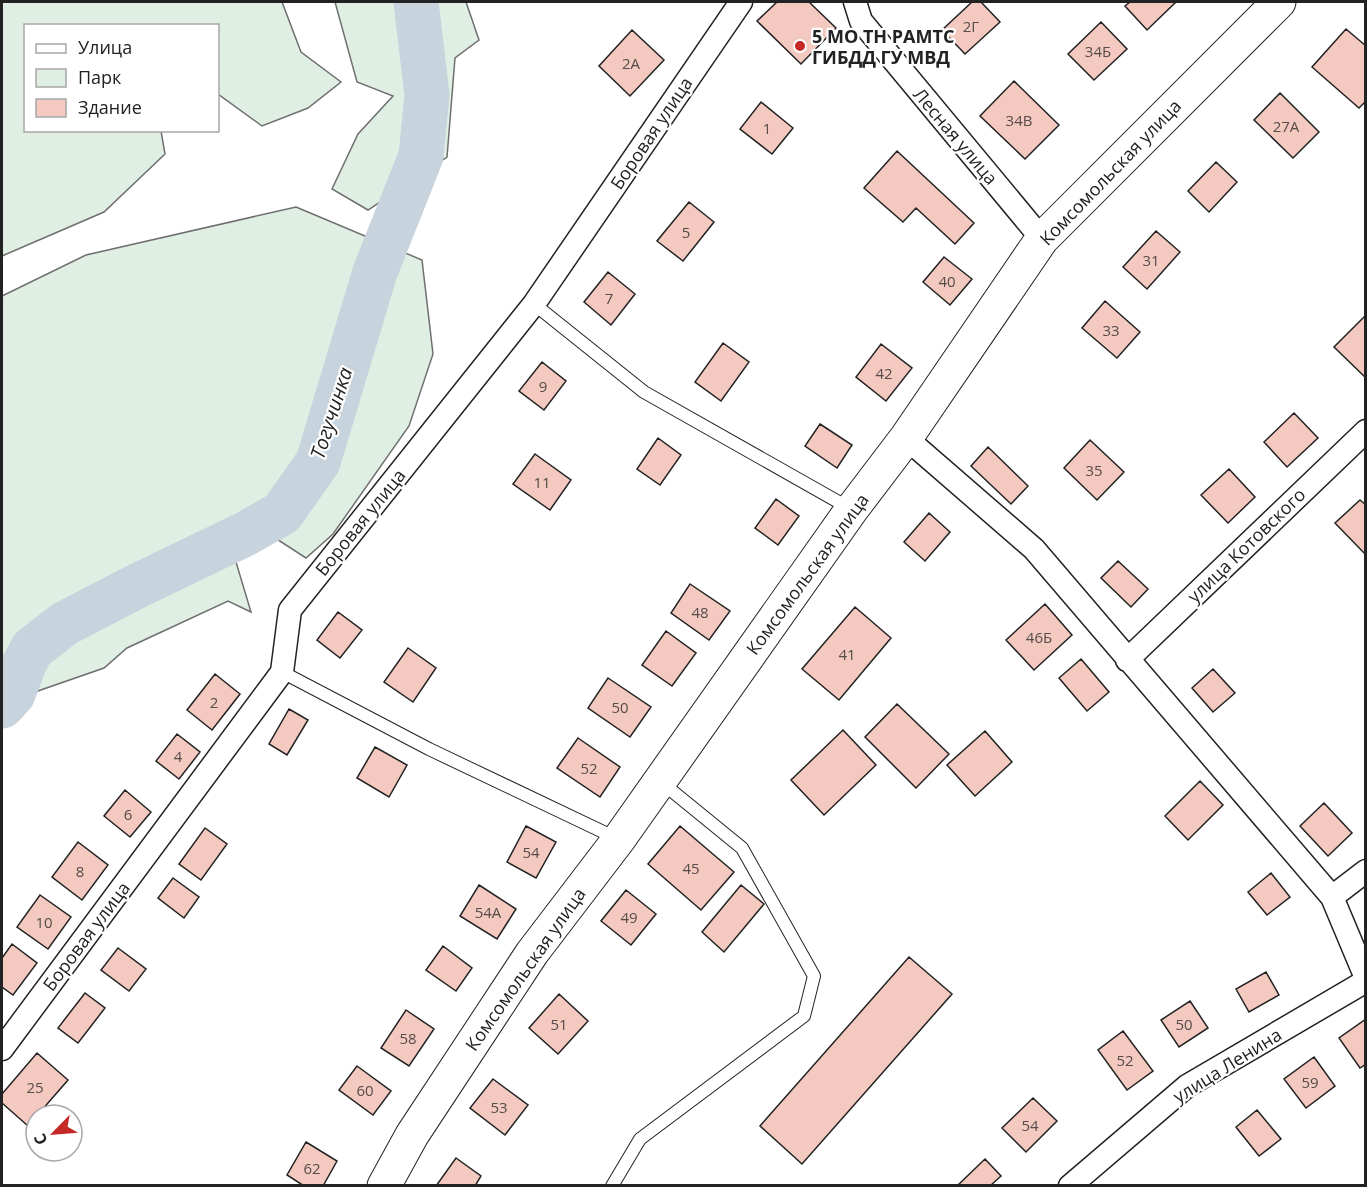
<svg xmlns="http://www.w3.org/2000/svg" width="1367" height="1187" viewBox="0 0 1367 1187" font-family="'Open Sans',sans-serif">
<rect width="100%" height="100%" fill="#fff"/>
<path fill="#e0efe3" stroke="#6f6f6f" stroke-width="1.5" d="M2 2H282L301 52 341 82 308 108 262 126 218 94V26H26V130L161 131 165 154 104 212 2 256Z
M335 2H466L479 40 455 58 447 157 368 210 332 189 358 134 393 96 357 82Z
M296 207 422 260 433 354 409 426 333 534 306 558 269 534 236 562 251 612 228 601 127 648 104 668 35 692 2 716V296L86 255Z"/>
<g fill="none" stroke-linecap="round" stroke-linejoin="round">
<path stroke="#c7d3dd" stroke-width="45" d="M2 706 13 694 24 664 32 649 64 624 137 586 245 534 282 513 318 462 375 272 421 156 427 95 416 2"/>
</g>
<path fill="#f3c9c0" stroke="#222" stroke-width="1.5" d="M777 2H809L836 28 801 64 757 21Z
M972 2H981L1000 22 965 54 942 30Z
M1130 2H1176L1147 30 1125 6Z
M1101 22 1127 49 1094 80 1068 54Z
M1346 29 1366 46V101L1359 108 1312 67Z
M632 30 664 60 630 96 599 66Z
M1014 81 1059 125 1025 159 980 116Z
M1280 93 1319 132 1293 158 1254 120Z
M761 102 793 128 772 154 740 129Z
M897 151 974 223 955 244 916 208 903 222 864 188Z
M1216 162 1237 182 1209 212 1188 191Z
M689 202 714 222 683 261 657 241Z
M1156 231 1180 252 1147 289 1123 267Z
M944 257 972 279 950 305 923 282Z
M608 272 635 294 611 325 584 302Z
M1105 301 1140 332 1117 358 1082 328Z
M1366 315V378L1334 347Z
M723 343 749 362 721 401 695 382Z
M881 344 912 368 886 401 856 377Z
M542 362 566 381 544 410 519 391Z
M1294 413 1318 438 1287 467 1264 442Z
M820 424 852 445 837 468 805 446Z
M658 438 681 455 660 485 637 469Z
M1090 440 1124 472 1097 500 1064 468Z
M988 447 1028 486 1011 504 971 466Z
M535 454 571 480 550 510 513 484Z
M1229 469 1255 497 1228 523 1201 495Z
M776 499 799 516 778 545 755 528Z
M1360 500 1366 505V555L1335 523Z
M929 513 950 532 925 561 904 542Z
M1118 561 1148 589 1131 607 1101 578Z
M690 584 730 611 709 640 671 613Z
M1045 604 1072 635 1034 670 1006 640Z
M855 607 891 638 839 700 802 669Z
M338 612 362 630 340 658 317 640Z
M666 631 696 653 672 686 642 665Z
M408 648 436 668 413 702 384 682Z
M1081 659 1109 692 1087 711 1059 678Z
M1213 669 1235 693 1213 712 1192 688Z
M215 674 240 694 212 730 187 710Z
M608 678 651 707 630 737 588 708Z
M897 704 949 754 916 788 865 737Z
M289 709 308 720 287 755 269 744Z
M843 730 876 765 824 815 791 780Z
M985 731 1012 762 975 796 947 765Z
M177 734 200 752 179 779 156 761Z
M578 738 620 767 600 797 557 768Z
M375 747 407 765 389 797 357 778Z
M1200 781 1223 805 1188 840 1165 816Z
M125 790 151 812 130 837 104 816Z
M1324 803 1352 833 1328 856 1300 826Z
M526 826 556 842 536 878 507 862Z
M680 826 734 872 701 910 648 864Z
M205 828 227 844 201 880 179 864Z
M78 842 108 865 82 900 52 877Z
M1271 873 1290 897 1267 915 1248 892Z
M173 878 199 897 184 918 158 898Z
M479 885 516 909 497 939 460 916Z
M741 885 764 904 724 952 702 932Z
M626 890 656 914 631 945 601 921Z
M40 895 71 917 48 949 17 927Z
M12 944 37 963 13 995 2 987V958Z
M443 946 472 968 456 991 426 970Z
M118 948 146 969 129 991 101 970Z
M909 957 952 994 802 1164 760 1126Z
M1266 972 1279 995 1249 1012 1236 989Z
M85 993 105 1008 78 1043 58 1028Z
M559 994 588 1021 558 1054 529 1028Z
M1190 1001 1208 1028 1179 1047 1161 1020Z
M406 1010 434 1029 409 1066 381 1048Z
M1366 1019V1064L1360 1068 1339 1038Z
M1123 1031 1153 1071 1127 1090 1098 1050Z
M37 1053 68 1080 28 1126 2 1103V1094Z
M1314 1057 1335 1086 1306 1108 1284 1079Z
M357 1066 391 1091 373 1115 339 1090Z
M493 1079 528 1105 505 1135 470 1108Z
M1033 1098 1057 1121 1026 1152 1002 1128Z
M1257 1110 1281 1139 1259 1156 1236 1127Z
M306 1142 337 1161 323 1186H304L287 1175Z
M456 1158 481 1176 475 1186H436Z
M985 1159 1001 1176 990 1186H957Z"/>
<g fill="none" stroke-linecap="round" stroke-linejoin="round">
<g stroke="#222" stroke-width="14">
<path id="service" d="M534 304 644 392 851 509
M282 672 429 749 618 839
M612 1186 640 1139 804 1016 814 976 742 848 661 782"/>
</g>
<g stroke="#222" stroke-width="25">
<path id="minor" d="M855 2 861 21 1042 239
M906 438 1034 549 1332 897 1366 978
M1127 660 1366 431
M1332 897 1366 871
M2 1049 282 672 290 610 534 304 741 2
M1070 1186 1187 1086 1366 981"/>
</g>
<g stroke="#222" stroke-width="35">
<path id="secondary" d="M384 1186 412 1135 532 953 619 839 852 509 906 438 1042 239 1279 2"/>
</g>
<use href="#service" stroke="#fff" stroke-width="12"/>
<use href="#minor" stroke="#fff" stroke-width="22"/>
<use href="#secondary" stroke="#fff" stroke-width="33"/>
</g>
<circle fill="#c62828" stroke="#fff" stroke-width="2" cx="800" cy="46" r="6"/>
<g text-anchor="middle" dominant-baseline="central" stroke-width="4.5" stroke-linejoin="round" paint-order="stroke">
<g font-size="15" fill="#564c4a">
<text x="971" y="26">2Г</text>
<text x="1098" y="51">34Б</text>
<text x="631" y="63">2А</text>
<text x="1019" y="120">34В</text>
<text x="1286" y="126">27А</text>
<text x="767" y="128">1</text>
<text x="686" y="232">5</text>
<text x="1151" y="260">31</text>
<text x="947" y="281">40</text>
<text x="609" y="298">7</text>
<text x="1111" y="330">33</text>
<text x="884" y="373">42</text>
<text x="543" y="386">9</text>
<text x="1094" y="470">35</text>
<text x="542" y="482">11</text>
<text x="700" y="612">48</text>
<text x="1039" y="637">46Б</text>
<text x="847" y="654">41</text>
<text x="214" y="702">2</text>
<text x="620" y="707">50</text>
<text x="178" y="756">4</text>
<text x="589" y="768">52</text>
<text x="128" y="814">6</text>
<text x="531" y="852">54</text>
<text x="691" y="868">45</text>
<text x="80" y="871">8</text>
<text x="488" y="912">54А</text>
<text x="629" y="917">49</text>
<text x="44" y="922">10</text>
<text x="559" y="1024">51</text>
<text x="1184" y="1024">50</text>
<text x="408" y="1038">58</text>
<text x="1125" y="1060">52</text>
<text x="1310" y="1082">59</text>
<text x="35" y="1087">25</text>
<text x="365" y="1090">60</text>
<text x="499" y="1107">53</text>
<text x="1030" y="1125">54</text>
<text x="312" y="1168">62</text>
</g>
<g font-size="18" font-weight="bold" fill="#222" stroke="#fff" text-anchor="start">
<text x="812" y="36">5 МО ТН РАМТС<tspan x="812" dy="21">ГИБДД ГУ МВД</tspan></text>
</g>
<g font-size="18" fill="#222" stroke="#fff">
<text transform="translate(651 133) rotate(-56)">Боровая улица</text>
<text transform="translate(956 136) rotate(50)">Лесная улица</text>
<text transform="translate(1110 172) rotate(-46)">Комсомольская улица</text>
<text transform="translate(360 522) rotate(-51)">Боровая улица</text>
<text transform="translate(1246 545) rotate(-44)">улица Котовского</text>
<text transform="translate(807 574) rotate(-54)">Комсомольская улица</text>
<text transform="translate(86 936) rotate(-53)">Боровая улица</text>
<text transform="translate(525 969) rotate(-55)">Комсомольская улица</text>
<text transform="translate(1227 1065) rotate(-32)">улица Ленина</text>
</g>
<g font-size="20" font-style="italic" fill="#222" stroke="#fff">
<text transform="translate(331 413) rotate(-72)">Тогучинка</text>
</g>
</g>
<rect width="1367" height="1187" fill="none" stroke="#222222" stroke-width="6"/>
<rect x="24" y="24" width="195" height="108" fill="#ffffff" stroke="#a7a7a7" stroke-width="1.5"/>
<rect x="36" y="44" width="30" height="9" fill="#ffffff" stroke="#a7a7a7" stroke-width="1.5"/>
<text x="78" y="54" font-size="18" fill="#222222">Улица</text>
<rect x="36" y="69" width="30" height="18" fill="#e0efe3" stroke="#a7a7a7" stroke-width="1.5"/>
<text x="78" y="84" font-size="18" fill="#222222">Парк</text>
<rect x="36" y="99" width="30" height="18" fill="#f3c9c0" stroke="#a7a7a7" stroke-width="1.5"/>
<text x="78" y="114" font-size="18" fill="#222222">Здание</text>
<g transform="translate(54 1133) rotate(245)"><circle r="28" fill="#ffffff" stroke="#a7a7a7" stroke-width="1.5"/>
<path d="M0-4.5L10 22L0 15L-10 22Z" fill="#c62828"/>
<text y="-9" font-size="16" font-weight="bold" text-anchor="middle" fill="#222222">С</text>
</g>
</svg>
